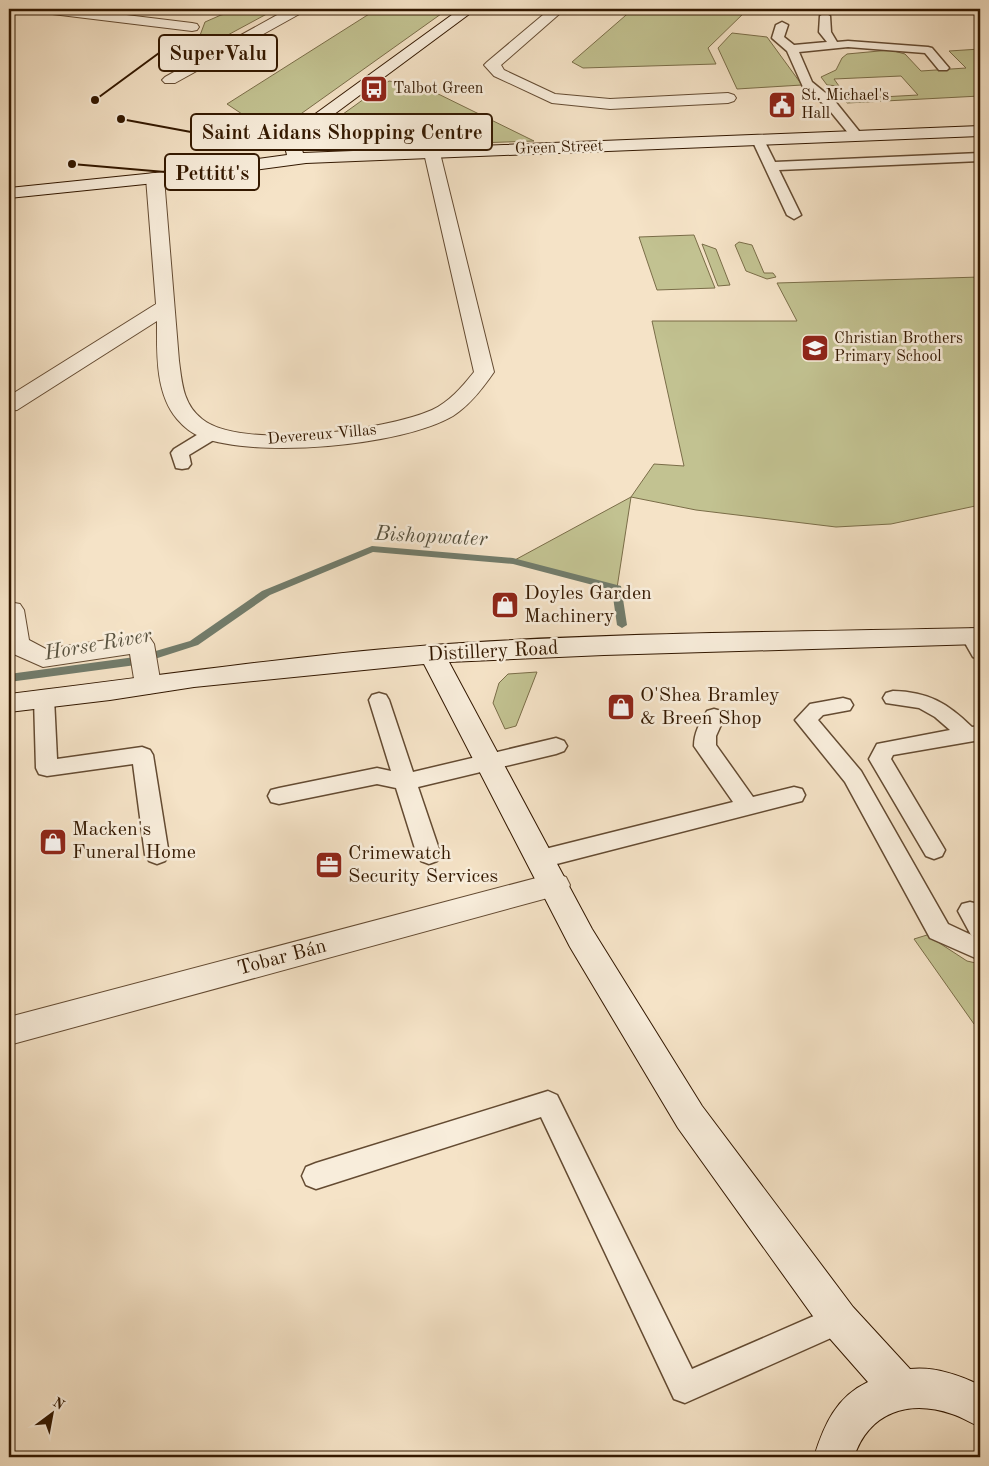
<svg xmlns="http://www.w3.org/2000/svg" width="989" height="1466" viewBox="0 0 989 1466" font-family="'Old Standard TT',serif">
<rect width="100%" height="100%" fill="#f5e3c7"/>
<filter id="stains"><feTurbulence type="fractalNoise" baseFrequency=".004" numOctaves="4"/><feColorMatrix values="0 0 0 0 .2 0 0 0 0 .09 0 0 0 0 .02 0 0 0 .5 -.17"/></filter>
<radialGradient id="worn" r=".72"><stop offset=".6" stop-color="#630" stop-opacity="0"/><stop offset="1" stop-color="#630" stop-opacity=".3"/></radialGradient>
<path fill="#c2c291" stroke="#7a6d48" d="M248 9H276L213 43 199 38 205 22 221 15Z
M377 9H448L274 133 269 132 227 104Z
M633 9H745L746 11 708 48 716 64 583 68 572 62Z
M732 33 767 37 802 85 737 89 718 48Z
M980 49V96L847 103 845 99 918 95 901 76 834 79 839 86 827 85 821 77 836 70 842 58 847 54 890 50 905 54 921 71 966 68 949 51Z
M389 81 424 87 534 141 338 148 321 145 316 141 318 132Z
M694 235 715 288 657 290 639 237Z
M739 242 752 245 764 273H773L776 277 767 279 746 271 735 245Z
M702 244 716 249 730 285 718 286Z
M980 277V505L891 524 836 527 696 510 631 497 617 588 513 561 631 497 654 464 684 466 652 321H797L777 283Z
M537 672 516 726 505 729 493 703 499 683 508 674Z
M927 935 967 961 980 964V1023L974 1024 914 939Z"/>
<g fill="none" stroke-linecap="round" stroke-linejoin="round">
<path fill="#727c6b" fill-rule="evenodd" d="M372 546 513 558 621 586 627 625 622 628 617 625 612 590 513 564 373 552 270 595 198 645 136 665 9 682V674L135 657 190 641 262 591Z"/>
<g stroke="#644b32" stroke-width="3">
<path id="lane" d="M825 13 830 16 831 32 837 42 848 41 928 47 932 48 949 68 947 70H939L925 53 848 47 799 52 812 82 834 100 863 136 861 139H853L826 106 803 87 787 51 772 38 776 25 782 22 788 25 784 37 794 45 827 42 819 32 820 16Z
M758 136 764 140 775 162 980 153V161L779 170 801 215 794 219 787 215 752 140Z
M211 429 217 430 219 434 217 438 189 455 191 464 188 468 182 469 176 468 171 453 174 449 205 430Z
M971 629 978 631 980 635V659L973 657 961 636 964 631Z
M44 691 51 693 54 698 57 759 142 747 150 750 153 755 169 855 165 861 157 864 149 861 145 855 133 764 47 776 39 774 36 768 34 698 37 693Z
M893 691C929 692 947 703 972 727L980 726V740L893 755 891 759 945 850 942 856 934 859 926 856 869 759 877 744 950 730 935 717 919 708 886 703 883 698 886 693Z
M379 693 386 695 389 700 413 772 556 738 564 741 567 746 564 751 556 754 418 787 441 855 437 861 429 864 421 861 417 855 396 788 377 784 279 804 271 802 268 796 271 790 279 788 377 768 391 771 369 700 372 695Z
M843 698 850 700 853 705 850 710 823 715 818 720 861 771 948 924 980 939V960L930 938 845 782 795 720 810 704Z
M714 709 721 711 725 716 716 736V745L753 797 794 787 802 789 805 795 802 801 541 868 533 865 529 859 533 853 541 850 733 802 694 746C694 733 700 722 707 711Z
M970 902 978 904 980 907V938L971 935 958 911 962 904Z
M548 1091 557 1095 692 1369 839 1305 849 1310 854 1320 849 1330 685 1403 674 1399 541 1117 316 1189 306 1185 302 1176 306 1167 316 1163Z"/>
</g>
<g stroke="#644b32" stroke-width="2">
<path id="street" d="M37 9H77L192 23 197 24 199 27 197 30 192 31 44 13Z
M288 9H305L303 12 175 83H165L162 80 165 77Z
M550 9H565L501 65 504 70 555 94 610 99 728 93 734 95 736 98 734 101 728 103 610 109 552 103 494 76 484 65 487 62Z
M432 148 438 149 440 153 494 372C483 388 470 405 453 416 402 446 256 459 201 437 191 433 183 426 177 419 155 393 157 352 157 321L17 410 9 411V396L156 304 146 178 149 174 155 173 161 174 164 178 179 361C182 383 183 404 202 419 241 451 387 430 432 410 449 402 462 387 474 372L424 153 426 149Z
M9 602 20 604 24 610 29 640 46 649 141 635 150 638 154 644 161 685 157 691 148 694 139 691 135 685 130 654 43 667 9 652Z
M555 873 566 877 570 885 566 893 9 1045V1017Z"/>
</g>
<g stroke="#331800" stroke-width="2">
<path id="secondary" d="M460 9H476L302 138 300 143 303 153 980 126V136L306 163 155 183 9 198V188L155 173 287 155 284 143 289 133Z
M980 628V644L604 655 449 662 592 929 702 1106 853 1307 910 1369C934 1366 959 1375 980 1385V1427C971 1423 962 1417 952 1414 909 1399 869 1412 854 1457H814C824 1425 836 1397 868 1382L825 1333 678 1128 570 947 424 664 194 687 110 700 9 712V694C150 677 290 656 432 645 614 632 798 632 980 628Z"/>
</g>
<use href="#lane" fill="#f8eddb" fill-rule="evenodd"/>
<use href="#street" fill="#f8eddb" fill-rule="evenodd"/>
<use href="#secondary" fill="#f8eddb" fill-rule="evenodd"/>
</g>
<defs>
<g id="bus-square" transform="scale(1.4375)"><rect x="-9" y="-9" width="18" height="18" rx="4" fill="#8f2418" stroke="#f8eddb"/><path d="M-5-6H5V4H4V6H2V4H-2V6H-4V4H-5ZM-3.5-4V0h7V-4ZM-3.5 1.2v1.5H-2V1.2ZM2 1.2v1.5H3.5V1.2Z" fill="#fff"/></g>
<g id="civic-square" transform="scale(1.4375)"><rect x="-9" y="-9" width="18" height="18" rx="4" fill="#8f2418" stroke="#f8eddb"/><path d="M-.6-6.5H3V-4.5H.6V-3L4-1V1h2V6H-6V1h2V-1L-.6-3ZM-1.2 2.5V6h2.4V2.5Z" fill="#fff"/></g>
<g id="school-square" transform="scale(1.4375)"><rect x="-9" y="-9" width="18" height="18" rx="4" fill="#8f2418" stroke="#f8eddb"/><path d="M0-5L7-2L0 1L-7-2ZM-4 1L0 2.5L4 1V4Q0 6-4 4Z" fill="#fff"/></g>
<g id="shop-square" transform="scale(1.4375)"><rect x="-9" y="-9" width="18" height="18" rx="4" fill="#8f2418" stroke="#f8eddb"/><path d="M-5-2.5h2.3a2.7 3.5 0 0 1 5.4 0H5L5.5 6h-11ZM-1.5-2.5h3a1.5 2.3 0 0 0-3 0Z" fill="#fff"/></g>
<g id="office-square" transform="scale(1.4375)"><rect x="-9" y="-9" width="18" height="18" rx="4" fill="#8f2418" stroke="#f8eddb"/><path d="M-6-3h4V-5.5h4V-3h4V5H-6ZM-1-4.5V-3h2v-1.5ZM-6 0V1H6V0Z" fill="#fff"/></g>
</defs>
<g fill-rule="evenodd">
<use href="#bus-square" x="374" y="89"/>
<use href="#civic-square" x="782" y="105"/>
<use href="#school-square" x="815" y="348"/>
<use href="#shop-square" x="505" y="605"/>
<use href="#shop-square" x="621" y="707"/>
<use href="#shop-square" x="53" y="842"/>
<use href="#office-square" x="329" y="865"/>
</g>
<g text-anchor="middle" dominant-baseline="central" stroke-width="5" stroke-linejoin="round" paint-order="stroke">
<g font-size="16" fill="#331800" stroke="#f8eddb" text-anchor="start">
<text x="393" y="89">Talbot Green</text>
<text x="801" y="96">St. Michael's<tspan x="801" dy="18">Hall</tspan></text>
<text x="834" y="339">Christian Brothers<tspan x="834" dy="18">Primary School</tspan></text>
</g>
<g font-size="16" fill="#331800" stroke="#f8eddb">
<text transform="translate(559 148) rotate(-2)">Green Street</text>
<text transform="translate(322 435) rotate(-5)">Devereux Villas</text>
</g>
<g font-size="20" fill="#331800" stroke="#f8eddb" text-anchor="start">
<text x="524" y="594">Doyles Garden<tspan x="524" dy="23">Machinery</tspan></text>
<text x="640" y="696">O'Shea Bramley<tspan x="640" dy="23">&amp; Breen Shop</tspan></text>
<text x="72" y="830">Macken's<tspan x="72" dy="23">Funeral Home</tspan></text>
<text x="348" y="854">Crimewatch<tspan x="348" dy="23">Security Services</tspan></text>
</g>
<g font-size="20" fill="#331800" stroke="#f8eddb">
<text transform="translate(493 652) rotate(-3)">Distillery Road</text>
<text transform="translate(282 958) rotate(-15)">Tobar Bán</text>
</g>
<g font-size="21" font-style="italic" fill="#58523f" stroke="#f8eddb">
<text transform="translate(431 537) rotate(3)">Bishopwater</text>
<text transform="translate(98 645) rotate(-10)">Horse River</text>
</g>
</g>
<path fill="none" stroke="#331800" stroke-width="2" d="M95 100L159 53M121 119L191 132M72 164L165 172"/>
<g fill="#331800" stroke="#f8eddb" stroke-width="2">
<circle cx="95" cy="100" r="5"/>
<circle cx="121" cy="119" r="5"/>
<circle cx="72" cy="164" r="5"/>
</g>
<g fill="#f8eddb" stroke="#331800" stroke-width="2">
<rect x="159" y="35" width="118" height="36" rx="5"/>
<rect x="191" y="114" width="301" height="36" rx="5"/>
<rect x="165" y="154" width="94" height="36" rx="5"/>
</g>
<g font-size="21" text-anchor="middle" font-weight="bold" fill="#331800">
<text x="218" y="60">SuperValu</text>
<text x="342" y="139">Saint Aidans Shopping Centre</text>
<text x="212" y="180">Pettitt's</text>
</g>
<rect width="989" height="1466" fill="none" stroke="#f5e3c7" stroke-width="30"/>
<rect x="10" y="10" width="969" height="1446" fill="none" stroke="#331800" stroke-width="2.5"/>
<rect x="15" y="15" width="959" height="1436" fill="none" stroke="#331800"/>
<g transform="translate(52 1414) rotate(32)" stroke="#f8eddb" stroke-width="4" paint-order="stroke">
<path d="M0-4L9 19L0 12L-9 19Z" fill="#331800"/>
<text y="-8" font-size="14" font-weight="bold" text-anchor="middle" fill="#331800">N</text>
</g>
<rect width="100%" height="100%" filter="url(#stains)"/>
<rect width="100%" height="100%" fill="url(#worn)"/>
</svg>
